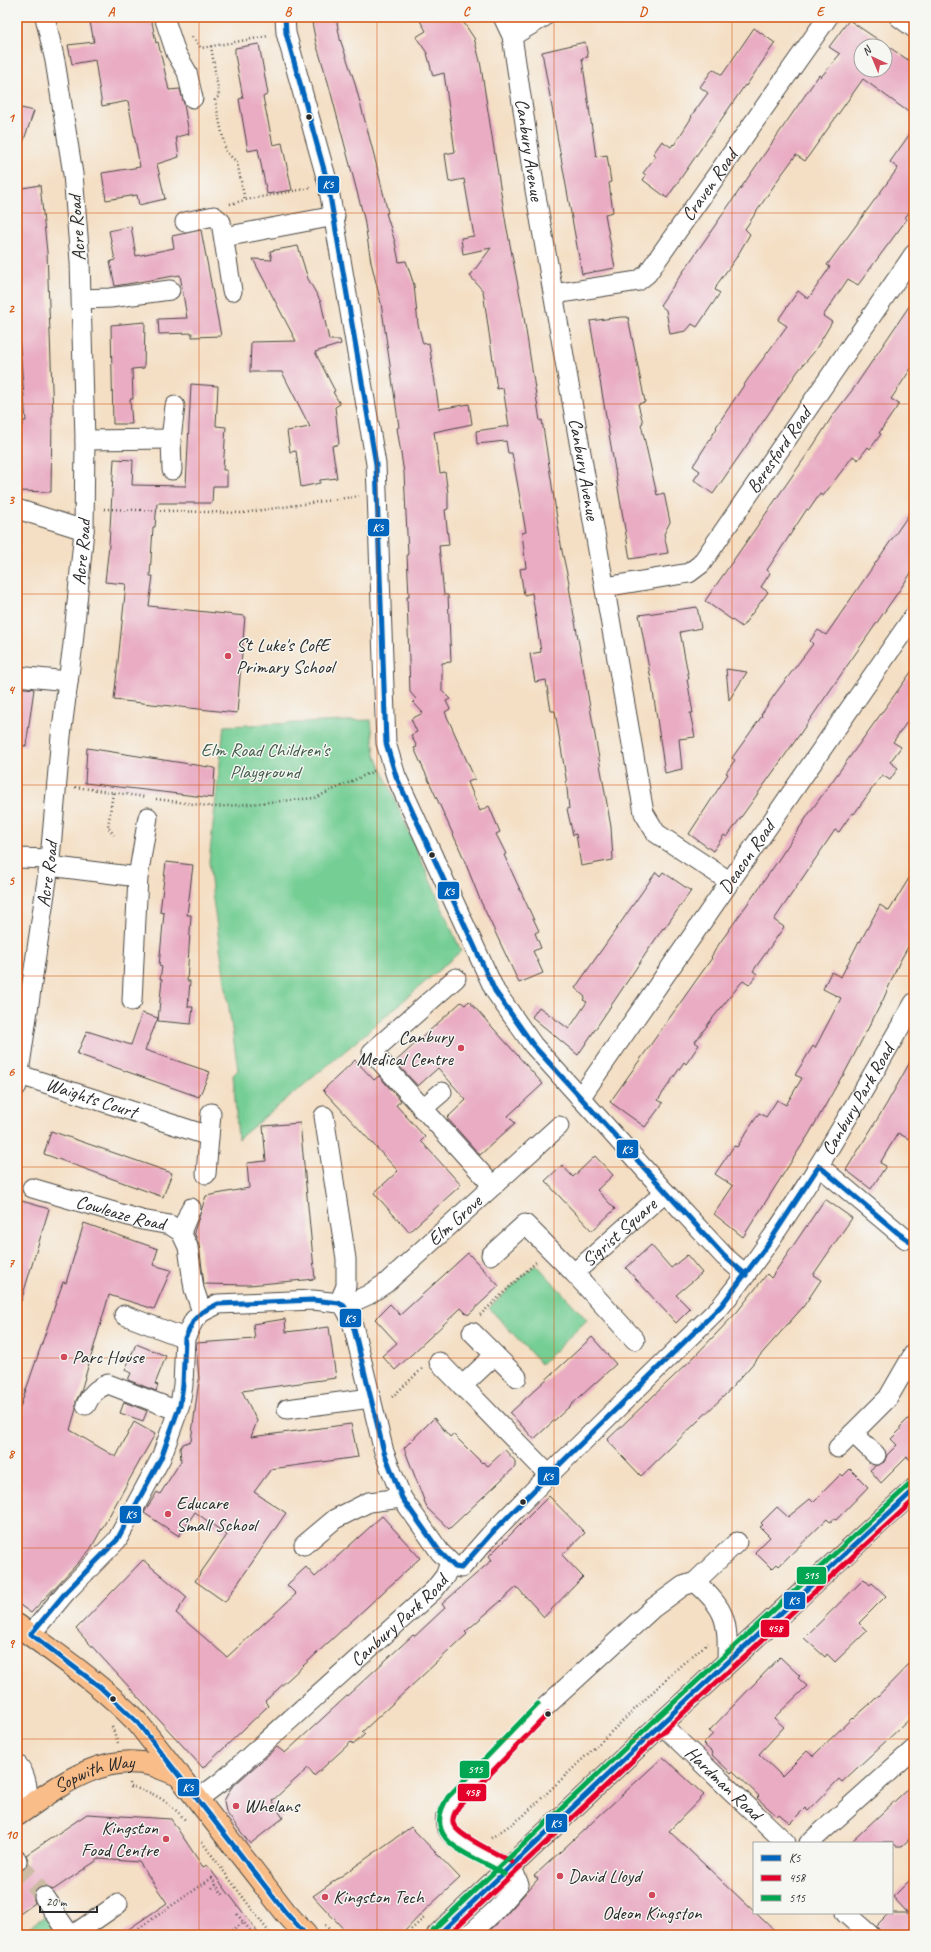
<svg xmlns="http://www.w3.org/2000/svg" width="931" height="1952" viewBox="0 0 931 1952" font-family="Caveat,sans-serif">
<rect width="100%" height="100%" fill="#f6f6f2"/>
<filter id="ink" filterUnits="userSpaceOnUse"><feTurbulence type="fractalNoise" baseFrequency=".025" numOctaves="2"/><feDisplacementMap in="SourceGraphic" scale="8" xChannelSelector="R" yChannelSelector="G"/><feConvolveMatrix kernelMatrix="1 2 1 2 8 2 1 2 1" color-interpolation-filters="sRGB"/></filter>
<filter id="wash" filterUnits="userSpaceOnUse"><feTurbulence type="fractalNoise" baseFrequency=".012" numOctaves="4" result="noise"/><feDisplacementMap in="SourceGraphic" scale="16" xChannelSelector="R" yChannelSelector="G"/><feGaussianBlur stdDeviation="0.9" result="paint"/><feColorMatrix in="noise" values="0 0 0 0 0 0 0 0 0 0 0 0 0 0 0 0 0 1.4 0 .05"/><feComposite in="paint" operator="in"/></filter>
<g filter="url(#wash)">
<rect width="100%" height="100%" fill="#f4dfc4"/>
<path fill="#75ce94" stroke="#507c60" d="M371 720 375 754 461 951 351 1046 238 1139 233 1075 238 1070 213 900 209 861 224 726Z
M536 1264 587 1320 541 1364 489 1308Z
M51 1912 56 1926V1935H17Z"/>
<g id="blocks">
<path fill="#e9acc3" fill-rule="evenodd" d="M89 17H151L156 43 158 42 169 90 180 89 184 104 189 134 176 137 179 157 157 164 165 199 139 205 137 195 106 200 102 173 140 167 128 101 102 106 95 60 72 64 68 45 94 42Z
M311 17H336L340 39 354 80 374 155 388 213H386L395 242 399 262 406 261 414 285 418 324 423 344 429 343 439 409 469 404 472 424 434 432 440 473 445 472 448 493V509L445 510 449 545 439 546 444 595H448L451 662 442 663V691L450 699 446 701 450 709 445 712 475 779 468 782 480 811 489 806 500 832 496 834 506 854 504 855 539 931 535 933 541 948 533 951 543 973 519 983 481 902 461 852 414 748 417 747 411 735 417 732 411 719 423 713 413 702 416 699 410 692 407 597H409L407 554H408L404 473 397 428 399 427 381 303 371 262 364 218 328 82 316 43Z
M418 17H460L474 38 480 61 506 224 523 311 540 421 542 420 562 551 570 587H569L611 827 613 860 581 866 576 834 573 835 567 809H569L566 778 555 711H551L546 680 535 682 530 654 541 652 532 593 524 595 520 569 526 568 522 533 526 532 512 453H508L506 441 477 444 476 431 509 426 503 388 497 389 483 291 470 276 491 248 463 254 461 238 474 236 464 179 449 182 445 154 455 152 444 73 433 76 427 53 416 37 426 31Z
M849 20 914 64V116L863 79 805 161 796 155 779 178 745 229 750 234 736 258 718 283 715 290 720 293 697 327 692 324 686 331 670 334 666 310 660 305 819 75 821 77 840 54 829 47ZM861 46H885V70H861Z
M754 28 775 43 746 86 745 85 667 198 643 180 646 175 643 173 656 156 653 154 662 141 671 147 673 144 674 145 692 117 691 116 708 93 700 87 713 69 722 75Z
M585 42 588 57 582 58 596 157 607 155 611 182 609 183 613 212 605 214 615 268 582 274 542 52Z
M259 44 268 94 263 97 273 145 282 143 292 190 267 194 258 149 248 151 239 99 243 98 235 55V48Z
M17 107 34 111 19 154H17Z
M914 128V205L905 218 907 219 858 285 848 279 823 316 832 322 814 352 798 371 713 494 694 480 700 471 693 466 717 428 716 427 748 379 787 326 778 320 798 291 808 299 830 267 827 265 898 168 890 162Z
M40 185 47 252 53 416H52L51 492 17 491V425H23V421H26L17 312V262L20 261 17 231V189Z
M131 226 136 256 174 248 172 236 201 230 221 336 192 337V333L159 334 158 319 187 318 180 275 115 286 110 262 115 260 109 231Z
M298 246 308 279 321 302 329 340H340L341 344 315 352 335 391 333 392 340 404 335 407 339 444 332 446 337 478 320 480V483L301 487 296 451 290 452 287 431 310 427 282 372H250L251 342 296 341 253 259 272 260 270 251Z
M914 299V364L891 399 899 404 879 433 881 434 870 449 868 447 858 460 853 456 823 496 820 494 809 510 807 509 767 570 770 573 761 587 768 592 742 627 705 601 813 446 833 415 854 388Z
M621 317H628L645 402 638 404 643 423 641 424 657 495 664 493 670 522 664 534 668 553 630 559 590 321Z
M145 322 144 368 132 369 133 399H130L132 424H113L111 325Z
M191 384 218 386 216 426 226 427 223 470H227V486H213L212 503H157L155 527H153L150 576H153L149 606 245 616 237 713 114 700 126 584 105 582 109 545 114 459 133 460 132 485 186 486Z
M914 507V569L793 744 727 837 724 835 713 851 689 834 728 774 726 773 735 760 732 758 762 716 761 715 775 694 813 644 810 641 818 630 826 635Z
M697 607 701 628 680 632 689 679H687L693 713H690L695 737 679 739 682 769 665 773 652 685 639 615Z
M914 668V712L893 742 901 747 890 762 898 768 890 780 882 775 854 814 852 813 839 832 835 830 774 920 784 927 753 971 757 974 749 985 743 981 741 983 712 1019 695 1042 699 1045 686 1064 684 1062 658 1100 663 1103 645 1127 610 1102 712 958 711 957 719 944 773 868 810 812Z
M726 669 747 672 729 700Z
M17 687 34 689 26 746 17 745Z
M87 748 215 768 213 798 85 783Z
M166 862 193 865 187 915H191L187 981H190L188 1007H193L191 1024 158 1021 162 979H160L162 967 159 966 164 913 160 912Z
M914 870V936L899 963 883 1000 843 1076H842L809 1134 743 1237 714 1214 733 1186 715 1174 734 1146 737 1147 759 1113 766 1117 777 1100 786 1105 802 1078 795 1075 813 1046 815 1048 841 998 823 989 831 972 841 977 859 941 860 942 880 905 889 911Z
M656 872 660 876 663 872 691 891 664 929 663 928 578 1055 532 1017 539 1007 569 1029 587 1002 583 1000 585 997 575 988Z
M469 1001 543 1084 508 1116 515 1123 480 1155 447 1118 466 1100 438 1068 418 1086 395 1062 461 1002 465 1005Z
M142 1013 158 1018 145 1050 210 1072 199 1097 77 1054 87 1031 131 1045Z
M914 1055V1129L909 1139 898 1133 880 1163 886 1166 871 1189 846 1170 886 1105Z
M355 1060 374 1080 379 1076 401 1101 396 1105 425 1137 421 1141 461 1185 409 1232 374 1193 398 1171 323 1090Z
M300 1123 315 1279 249 1285 204 1284 199 1245 194 1232 206 1196 249 1188 247 1163 266 1161 263 1126Z
M51 1131 172 1173 163 1197 44 1154Z
M595 1156 613 1175 597 1190 615 1209 592 1231 545 1181 562 1165 573 1177Z
M825 1199 852 1218 813 1275 821 1280 803 1307 726 1394 641 1476 607 1440 692 1359 737 1312 767 1274 771 1278Z
M22 1201 49 1209 21 1301H17V1215Z
M84 1223 158 1249 153 1265 171 1270 154 1309 109 1295 81 1391 76 1401V1409L70 1430 116 1457 134 1422 155 1434 90 1550 31 1613 17 1603V1416L63 1282 66 1283Z
M651 1245 671 1268 687 1255 702 1273 676 1295 690 1309 676 1323 626 1268Z
M468 1253 499 1286 468 1315 461 1308 395 1370 382 1356 397 1343 375 1319 390 1304 400 1315Z
M285 1319 286 1332 329 1327 336 1378 242 1391 257 1421 251 1437 351 1424 358 1457 271 1469 254 1492 286 1513 225 1602 195 1581 227 1535 195 1512 179 1536 144 1513 157 1492 160 1494 181 1461 180 1448 183 1444 191 1441 199 1380 196 1343 255 1339 253 1324Z
M592 1337 616 1364 534 1439 510 1413Z
M136 1344 166 1356 155 1384 158 1385 156 1391 128 1380 131 1373 125 1370Z
M124 1402 147 1411 143 1421 120 1413Z
M914 1413V1463L907 1457 881 1483 870 1470 875 1466 884 1462 887 1455 897 1445 891 1439 900 1430V1427Z
M434 1418 450 1437 453 1434 482 1463 483 1462 488 1466 505 1450 515 1461V1467L449 1529 427 1508 404 1448Z
M850 1469 868 1487 836 1520 834 1519 830 1522 827 1519 779 1566 777 1564 772 1569 755 1552 770 1537 760 1527 763 1525 761 1523 777 1507 788 1517 810 1499 813 1502 841 1474 843 1476Z
M549 1496 585 1533 562 1555 583 1577 544 1617 517 1587 465 1632 467 1634 362 1732 365 1734 353 1745 351 1742 314 1776 308 1768 272 1801 283 1818 250 1844 226 1812 224 1801 231 1788 277 1747 285 1753 413 1635 415 1636 445 1608 442 1604 492 1560 489 1556Z
M382 1516 420 1558 265 1701 268 1706 203 1768 76 1629 143 1560 187 1597 176 1613 227 1657 296 1594 287 1585 306 1567 315 1577Z
M864 1579 870 1585 872 1583 886 1596 859 1623 867 1631 835 1662 827 1654 825 1657 804 1638Z
M780 1657 800 1676 798 1678 807 1686 774 1718 784 1727 759 1754 782 1776 807 1751 813 1756 852 1718 853 1719 872 1702 914 1659V1715L842 1782 839 1779 808 1811 805 1808 790 1823 779 1814 777 1816 757 1798 759 1796 733 1771 731 1773 712 1755 713 1753 703 1744 713 1734 709 1731Z
M663 1757 704 1795 669 1831 779 1935H485L505 1916 538 1879 534 1876Z
M914 1783V1835L902 1846H896L893 1843H850Z
M87 1814 171 1819 203 1867 207 1865 260 1935H120L167 1903 139 1862 99 1859 53 1890 44 1886 38 1888 33 1897 35 1903 17 1916V1872L23 1870 27 1866 28 1860 26 1855Z
M411 1827 460 1878 426 1909 401 1935H349L313 1896Z
M914 1876V1925L904 1935H883L876 1926 889 1913H908L893 1897Z"/>
</g>
</g>
<g filter="url(#ink)">
<use href="#blocks" fill-opacity="0" stroke="#494642" stroke-width="1"/>
<g fill="none" stroke-linecap="round" stroke-linejoin="round">
<path stroke="#ccbba5" stroke-width="19" stroke-dasharray="19 10" stroke-linecap="butt" d="M17 1861 44 1897"/>
<g stroke="#494642" stroke-width="21">
<g id="minor">
<path d="M164 17 176 53 187 72 193 98"/>
<path d="M285 17 286 33 328 184 376 464 386 743 396 776 495 991 533 1045 665 1192 724 1256 746 1275"/>
<path id="s1" d="M503 17 512 36 535 190 644 813 656 833 729 881"/>
<path d="M899 17 914 28"/>
<path d="M512 36 544 17"/>
<path d="M185 222 214 216 221 222 232 291"/>
<path d="M224 237 335 216"/>
<path id="s2" d="M554 294 638 281 647 274 828 17"/>
<path d="M82 299 110 298 170 290"/>
<path d="M85 440 171 439"/>
<path d="M172 470 171 439 175 406"/>
<path d="M17 509 84 530"/>
<path id="s3" d="M605 587 689 573 701 564 914 254"/>
<path d="M17 676 68 681"/>
<path d="M17 858 50 859"/>
<path d="M49 866 138 877 132 1001"/>
<path d="M138 877 148 817"/>
<path d="M456 978 372 1052 493 1186"/>
<path id="s4" d="M20 1075 209 1136"/>
<path id="s5" d="M17 1086 50 859 61 736 73 644 84 530 85 440 80 261 73 174 55 61 45 17"/>
<path id="s6" d="M580 1098 914 616"/>
<path d="M422 1109 442 1092"/>
<path d="M324 1116 346 1259V1286L339 1303"/>
<path d="M819 1166 906 1239"/>
<path d="M206 1174 211 1113"/>
<path id="s7" d="M32 1188 142 1220 170 1225 181 1232 188 1247 194 1289 202 1312"/>
<path d="M181 1232 191 1208"/>
<path id="s8" d="M491 1255 525 1224 574 1273 665 1192"/>
<path d="M574 1273 635 1340"/>
<path id="s9" d="M344 1306 368 1295 386 1283 559 1126"/>
<path d="M124 1315 185 1338"/>
<path d="M472 1332 517 1377"/>
<path d="M439 1362 549 1475"/>
<path d="M462 1386 495 1355"/>
<path d="M86 1405C91 1394 96 1389 108 1384L178 1411"/>
<path d="M287 1409 371 1398"/>
<path d="M853 1433 876 1455"/>
<path d="M838 1448 888 1398 914 1353"/>
<path d="M304 1545 335 1519 369 1502 402 1498"/>
<path d="M695 1582 737 1542"/>
<path id="s10" d="M31 1634 66 1592 117 1540 161 1458 180 1405 183 1385 185 1338 194 1320 202 1312 218 1304 313 1300 339 1303 344 1306 352 1321 384 1452 402 1498 440 1552 455 1567 461 1568 490 1535 549 1475 721 1306C797 1212 854 1106 914 1003"/>
<path id="s11" d="M661 1724 786 1843"/>
<path d="M17 1764C28 1776 28 1792 28 1808"/>
<path id="s12" d="M198 1799 222 1781 434 1590 445 1576 450 1563"/>
<path d="M809 1843 914 1749"/>
<path d="M17 1860V1861"/>
<path d="M44 1897 70 1935"/>
<path d="M845 1913 870 1935"/>
<path d="M73 1935 118 1904"/>
<path d="M469 1935 497 1909 519 1884C517 1881 516 1876 514 1873 499 1856 438 1845 446 1815 447 1811 451 1806 453 1802L543 1709 653 1608 683 1586 695 1582C727 1609 728 1622 727 1662"/>
</g>
</g>
<g stroke="#494642" stroke-width="24">
<g id="major">
<path d="M17 1625C59 1656 102 1685 138 1723L286 1913 306 1935"/>
<path id="s13" d="M17 1815C58 1787 100 1752 153 1765 161 1768 170 1772 179 1775"/>
<path d="M438 1935 661 1724 914 1490"/>
</g>
</g>
<path stroke="#494642" stroke-width="2.5" stroke-dasharray="1 3" stroke-linecap="butt" d="M192 37 201 48 269 36
M211 46 219 96 215 100 226 152 237 162 245 200 310 188
M230 204 245 200
M104 509 242 513 359 496
M75 787 145 797
M113 793 108 827 114 835
M156 799 215 807 315 798 374 771
M480 1315 536 1262
M392 1397 422 1369
M112 1727 118 1743
M129 1783 130 1787C153 1791 171 1803 186 1821
M491 1838 522 1817 681 1665 708 1643
M202 1842 271 1935
M212 1888 216 1885 225 1897
M237 1914 252 1933
M325 1925 335 1935
M129 1935 212 1878 216 1885
M225 1935 243 1923
M405 1935 424 1918"/>
<use href="#minor" stroke="#fff" stroke-width="19"/>
<use href="#major" stroke="#f8bd89" stroke-width="22"/>
<g stroke="#f6f6f2" stroke-width="8">
<path id="bus-1" d="M285 17 286 33 328 184 376 464 386 743 396 776 495 991 533 1045 724 1256 746 1275
M306 1935 286 1913 138 1723 100 1687 31 1634 66 1592 117 1540 161 1458 180 1405 183 1385 185 1338 194 1320 202 1312 218 1304 313 1300 339 1303 344 1306 352 1321 384 1452 402 1498 440 1552 455 1567 461 1568 490 1535 549 1475 721 1306 768 1244 819 1166 898 1233 914 1244
M438 1935 661 1724 914 1490"/>
</g>
<g stroke="#f6f6f2" stroke-width="8">
<path id="bus-2" d="M512 1862C500 1855 455 1835 453 1823 452 1817 455 1812 459 1806L548 1714
M448 1935 666 1729 914 1500"/>
</g>
<g stroke="#f6f6f2" stroke-width="8">
<path id="bus-3" d="M504 1874C474 1855 418 1843 448 1797L538 1704
M433 1930 656 1719 909 1485"/>
</g>
<use href="#bus-1" stroke="#0065bd" stroke-width="5"/>
<use href="#bus-2" stroke="#e4002b" stroke-width="5"/>
<use href="#bus-3" stroke="#00a651" stroke-width="5"/>
</g>
</g>
<path fill="none" stroke="#d5540f" stroke-width="1" stroke-opacity="0.55" d="M199 17V1935M377 17V1935M554 17V1935M732 17V1935M17 213H914M17 404H914M17 594H914M17 785H914M17 976H914M17 1167H914M17 1358H914M17 1548H914M17 1739H914"/>
<g fill="#2b2b2b" stroke="#f6f6f2" stroke-width="1.5">
<circle cx="309" cy="117" r="3.5"/>
<circle cx="432" cy="855" r="3.5"/>
<circle cx="523" cy="1502" r="3.5"/>
<circle cx="113" cy="1699" r="3.5"/>
<circle cx="548" cy="1714" r="3.5"/>
</g>
<g fill="#d1495b" stroke="#f6f6f2" stroke-width="1.5">
<circle cx="228" cy="656" r="4"/>
<circle cx="461" cy="1048" r="4"/>
<circle cx="64" cy="1357" r="4"/>
<circle cx="168" cy="1514" r="4"/>
<circle cx="236" cy="1806" r="4"/>
<circle cx="166" cy="1839" r="4"/>
<circle cx="560" cy="1876" r="4"/>
<circle cx="652" cy="1895" r="4"/>
<circle cx="325" cy="1897" r="4"/>
</g>
<g text-anchor="middle" dominant-baseline="central" stroke-width="3" stroke-linejoin="round" paint-order="stroke">
<g font-size="19" fill="#2b2b2b" stroke="#f6f6f2">
<text stroke="none"><textPath href="#s1" startOffset="136">Canbury Avenue</textPath></text>
<text stroke="none"><textPath href="#s2" startOffset="205">Craven Road</textPath></text>
<text transform="translate(77 228) rotate(-94)">Acre Road</text>
<text stroke="none"><textPath href="#s3" startOffset="238">Beresford Road</textPath></text>
<text stroke="none"><textPath href="#s1" startOffset="460">Canbury Avenue</textPath></text>
<text stroke="none"><textPath href="#s5" startOffset="538">Acre Road</textPath></text>
<text stroke="none"><textPath href="#s6" startOffset="293">Deacon Road</textPath></text>
<text stroke="none"><textPath href="#s5" startOffset="214">Acre Road</textPath></text>
<text stroke="none"><textPath href="#s4" startOffset="75">Waights Court</textPath></text>
<text stroke="none"><textPath href="#s10" startOffset="1432">Canbury Park Road</textPath></text>
<text stroke="none"><textPath href="#s7" startOffset="92">Cowleaze Road</textPath></text>
<text stroke="none"><textPath href="#s9" startOffset="141">Elm Grove</textPath></text>
<text stroke="none"><textPath href="#s8" startOffset="176">Sigrist Square</textPath></text>
<text stroke="none"><textPath href="#s12" startOffset="269">Canbury Park Road</textPath></text>
<text stroke="none"><textPath href="#s13" startOffset="89">Sopwith Way</textPath></text>
<text stroke="none"><textPath href="#s11" startOffset="86">Hardman Road</textPath></text>
</g>
<g font-size="19" fill="#2b2b2b" stroke="#f6f6f2" text-anchor="start">
<text x="236" y="645">St Luke's CofE<tspan x="236" dy="22">Primary School</tspan></text>
<text x="453" y="1037" text-anchor="end">Canbury<tspan x="453" dy="22">Medical Centre</tspan></text>
<text x="72" y="1357">Parc House</text>
<text x="176" y="1503">Educare<tspan x="176" dy="22">Small School</tspan></text>
<text x="244" y="1806">Whelans</text>
<text x="158" y="1828" text-anchor="end">Kingston<tspan x="158" dy="22">Food Centre</tspan></text>
<text x="568" y="1876">David Lloyd</text>
<text x="333" y="1897">Kingston Tech</text>
<text x="652" y="1913" text-anchor="middle">Odeon Kingston</text>
</g>
<g font-size="19" fill="#415c4a" stroke="#f6f6f2">
<text x="265" y="750">Elm Road Children's<tspan x="265" dy="22">Playground</tspan></text>
</g>
</g>
<g stroke="#f6f6f2" stroke-width="1.5">
<rect x="317" y="175" width="23" height="19" rx="4" fill="#0065bd"/>
<rect x="367" y="518" width="23" height="19" rx="4" fill="#0065bd"/>
<rect x="437" y="881" width="23" height="19" rx="4" fill="#0065bd"/>
<rect x="616" y="1139" width="23" height="20" rx="4" fill="#0065bd"/>
<rect x="339" y="1308" width="23" height="20" rx="4" fill="#0065bd"/>
<rect x="537" y="1466" width="23" height="20" rx="4" fill="#0065bd"/>
<rect x="119" y="1505" width="23" height="19" rx="4" fill="#0065bd"/>
<rect x="796" y="1566" width="31" height="19" rx="4" fill="#00a651"/>
<rect x="783" y="1591" width="23" height="19" rx="4" fill="#0065bd"/>
<rect x="760" y="1619" width="30" height="19" rx="4" fill="#e4002b"/>
<rect x="459" y="1760" width="31" height="19" rx="4" fill="#00a651"/>
<rect x="177" y="1778" width="23" height="19" rx="4" fill="#0065bd"/>
<rect x="457" y="1783" width="30" height="19" rx="4" fill="#e4002b"/>
<rect x="545" y="1813" width="23" height="20" rx="4" fill="#0065bd"/>
</g>
<g font-size="11" text-anchor="middle" font-weight="bold" fill="#fff">
<text x="328" y="188">K5</text>
<text x="378" y="531">K5</text>
<text x="449" y="895">K5</text>
<text x="627" y="1153">K5</text>
<text x="350" y="1322">K5</text>
<text x="548" y="1480">K5</text>
<text x="131" y="1518">K5</text>
<text x="811" y="1579">515</text>
<text x="794" y="1604">K5</text>
<text x="775" y="1632">458</text>
<text x="475" y="1773">515</text>
<text x="188" y="1791">K5</text>
<text x="472" y="1796">458</text>
<text x="556" y="1827">K5</text>
</g>
<rect width="931" height="1952" fill="none" stroke="#f6f6f2" stroke-width="44"/>
<rect x="753" y="1842" width="140" height="72" fill="#f6f6f2" stroke="#a5a5a2"/>
<rect x="761" y="1855" width="20" height="6" fill="#0065bd" stroke="#a5a5a2"/>
<text x="789" y="1862" font-size="12" fill="#2b2b2b">K5</text>
<rect x="761" y="1875" width="20" height="6" fill="#e4002b" stroke="#a5a5a2"/>
<text x="789" y="1882" font-size="12" fill="#2b2b2b">458</text>
<rect x="761" y="1895" width="20" height="6" fill="#00a651" stroke="#a5a5a2"/>
<text x="789" y="1902" font-size="12" fill="#2b2b2b">515</text>
<g transform="translate(873 58) rotate(316)"><circle r="19" fill="#f6f6f2" stroke="#a5a5a2"/>
<path d="M0-3L7 15L0 10L-7 15Z" fill="#d1495b"/>
<text y="-6" font-size="11" font-weight="bold" text-anchor="middle" fill="#2b2b2b">N</text>
</g>
<path d="M40 1906v6h57v-6" fill="none" stroke="#2b2b2b" stroke-width="2"/>
<text x="46" y="1906" font-size="12" fill="#2b2b2b" stroke="#f6f6f2" stroke-width="3" paint-order="stroke">20 m</text>
<rect x="22" y="22" width="887" height="1908" fill="none" stroke="#d5540f" stroke-width="1.5"/>
<g font-size="13" text-anchor="middle" font-weight="bold" fill="#d5540f">
<text x="111" y="16">A</text>
<text x="288" y="16">B</text>
<text x="466" y="16">C</text>
<text x="643" y="16">D</text>
<text x="820" y="16">E</text>
<text x="11" y="122">1</text>
<text x="11" y="313">2</text>
<text x="11" y="504">3</text>
<text x="11" y="694">4</text>
<text x="11" y="885">5</text>
<text x="11" y="1076">6</text>
<text x="11" y="1267">7</text>
<text x="11" y="1458">8</text>
<text x="11" y="1648">9</text>
<text x="11" y="1839">10</text>
</g>
</svg>
